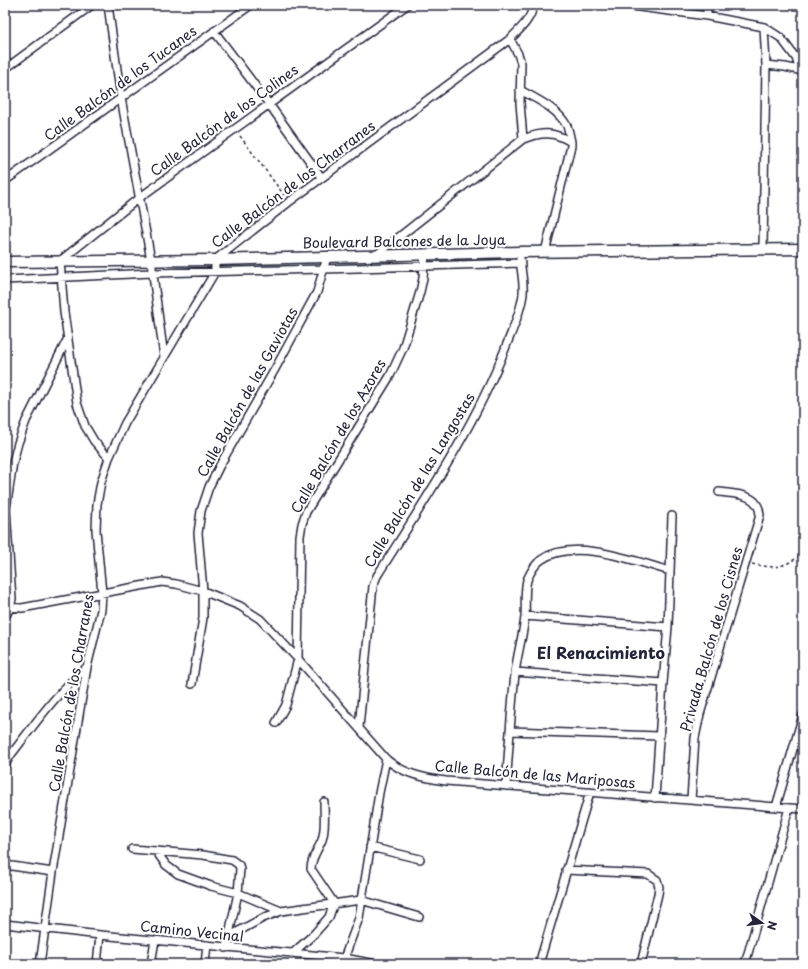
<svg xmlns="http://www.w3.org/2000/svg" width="808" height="969" viewBox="0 0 808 969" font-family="'Playpen Sans',sans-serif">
<rect width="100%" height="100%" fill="#fff"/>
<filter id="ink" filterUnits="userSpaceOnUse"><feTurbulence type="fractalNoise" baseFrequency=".025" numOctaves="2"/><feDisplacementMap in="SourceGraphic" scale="8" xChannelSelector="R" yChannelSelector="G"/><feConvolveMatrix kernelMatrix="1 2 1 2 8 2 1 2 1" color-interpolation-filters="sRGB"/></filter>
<g filter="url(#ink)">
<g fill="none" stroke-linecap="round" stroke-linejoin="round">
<g stroke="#22223b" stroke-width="10">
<path id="street" d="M108 5 121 98 151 260 164 357
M624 5 707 16 764 27 781 38 796 58 800 71
M707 5V16
M214 31 269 104 321 177
M766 65 785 67 803 71
M5 69 92 5
M520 90C537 99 558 109 567 126 569 131 570 137 571 142
M523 139 520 103 521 63 518 54 510 39C519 30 532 19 533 5
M5 181 251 5
M763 249 766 65 764 27
M375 256 523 139C542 132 553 131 571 142V146L545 252
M5 280 152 273 324 269 521 263
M109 458 94 441 85 426 77 403 64 312 60 261 139 198 407 5
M5 607 22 608 151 584 162 582 176 584 203 591 240 606 260 619 298 659 386 759C403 774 424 778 446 781L803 809
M525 616 668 627
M5 617 10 608 12 599 6 509 13 462 18 443 26 421 68 338
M515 672 663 683
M192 684 203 618V591L198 533 201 511 209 487 220 465 275 369 317 292 327 257
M276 723 286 705 298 659 300 536 302 524 306 512 390 376 403 348 420 292 423 278 425 254
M359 727 373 586 377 576C423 503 473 430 505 349 511 333 521 312 523 294 524 282 521 271 520 258
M510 731 659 736
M5 765 10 756C35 724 56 693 87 667
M506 786C509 748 511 711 515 674 517 654 523 636 525 617 526 604 524 592 527 580 530 573 534 565 541 560 573 537 635 561 670 571
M655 798 663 683 668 627 672 516
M691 800 695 738 700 714 760 515C759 493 735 494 719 492
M776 807 803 715
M370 847 420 859
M132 849 203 855 232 860 239 865 240 869 238 893 226 948
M156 851 166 865 178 874 211 886 238 893 281 911
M5 865 53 872
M566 870 648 874 657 880 659 887 658 894 641 964
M5 924 100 935 344 958 376 964
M228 937 263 918 281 911 361 900 419 917
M293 953 314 934 329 917 334 903 311 869C311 858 318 850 322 840 326 828 324 815 324 802
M40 964 53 872 87 667 101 610 102 593 96 530 97 504 101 482 109 458 125 423 215 272V260L289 202 510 39
M97 964 100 935
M151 964 155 940
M205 964 207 945
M342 964 359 918 379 793 386 759
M539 964 590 792
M745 964 789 808"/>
</g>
<g stroke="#22223b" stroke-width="13">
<path id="secondary" d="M5 262 215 260 519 252 803 249"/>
</g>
<path stroke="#22223b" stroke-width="1.5" stroke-dasharray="3 3" stroke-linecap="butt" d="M240 136 284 195
M752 564C777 569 782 568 803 554"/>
<use href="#street" stroke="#fff" stroke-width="7"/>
<use href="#secondary" stroke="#fff" stroke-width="10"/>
</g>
</g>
<g text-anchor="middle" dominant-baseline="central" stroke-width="4" stroke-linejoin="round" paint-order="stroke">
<g font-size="14" fill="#22223b" stroke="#fff">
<text transform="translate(120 83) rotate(-36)">Calle Balcón de los Tucanes</text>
<text transform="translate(224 120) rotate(-36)">Calle Balcón de los Colines</text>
<text transform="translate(293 184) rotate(-37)">Calle Balcón de los Charranes</text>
<text transform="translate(404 241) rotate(-1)">Boulevard Balcones de la Joya</text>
<text transform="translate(247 392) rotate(-61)">Calle Balcón de las Gaviotas</text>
<text transform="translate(338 436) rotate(-60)">Calle Balcón de los Azores</text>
<text transform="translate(419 480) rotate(-59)">Calle Balcón de las Langostas</text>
<text transform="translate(711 639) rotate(-74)">Privada Balcón de los Cisnes</text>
<text transform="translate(71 693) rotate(-80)">Calle Balcón de los Charranes</text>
<text transform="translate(535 774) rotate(5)">Calle Balcón de las Mariposas</text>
<text transform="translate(192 931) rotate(6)">Camino Vecinal</text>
</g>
<g font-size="16" font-weight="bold" fill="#22223b" stroke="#fff">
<text x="601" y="652">El Renacimiento</text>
</g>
</g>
<rect width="808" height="969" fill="none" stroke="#fff" stroke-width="20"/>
<rect x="10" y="10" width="788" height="949" fill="none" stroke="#22223b" stroke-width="1.5" filter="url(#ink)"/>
<g transform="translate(762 923) rotate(104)" stroke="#ffffff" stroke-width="3" paint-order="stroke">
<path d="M0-3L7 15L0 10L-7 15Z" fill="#22223b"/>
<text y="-6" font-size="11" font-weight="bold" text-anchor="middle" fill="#22223b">N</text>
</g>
</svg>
